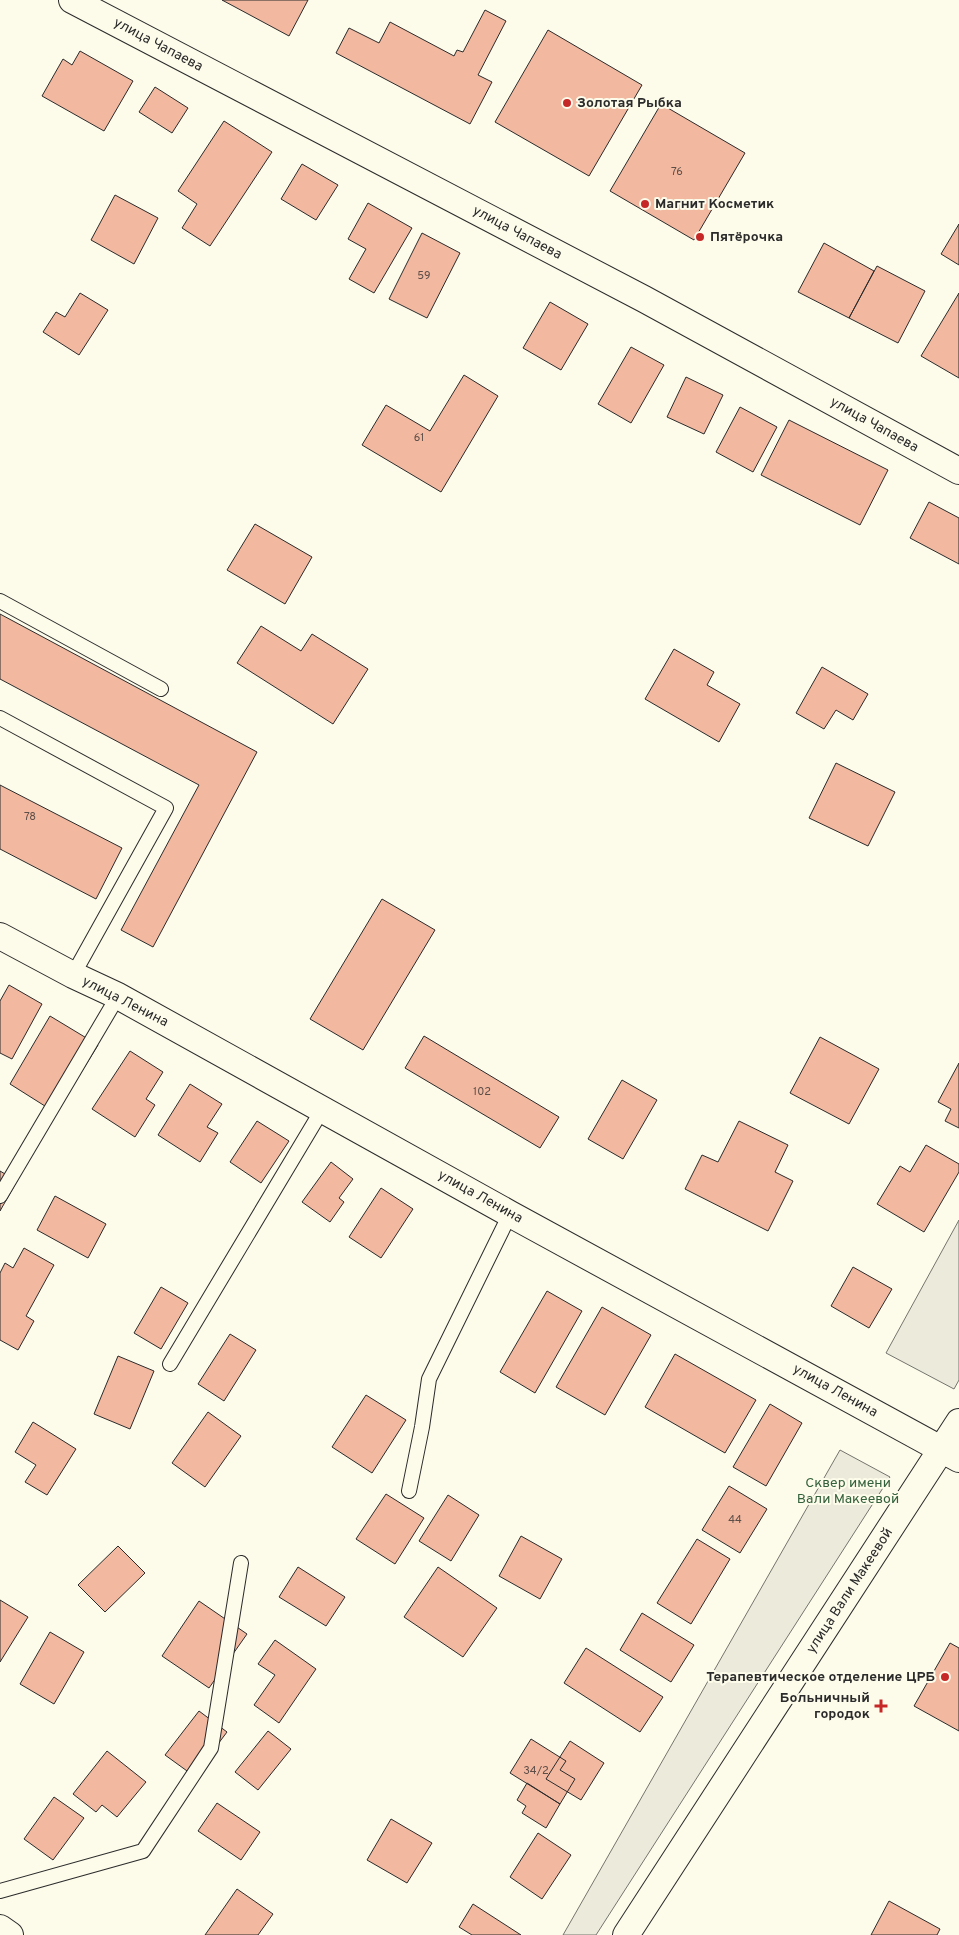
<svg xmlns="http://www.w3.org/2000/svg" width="959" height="1935" viewBox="0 0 959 1935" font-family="Overpass,sans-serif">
<rect width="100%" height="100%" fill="#fdfbea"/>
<path fill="#ecebdb" stroke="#74746e" d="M959 1220V1380L954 1389 886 1353Z
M840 1450 890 1477 596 1935H563Z"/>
<path fill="#f2b8a0" stroke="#2b2b2b" d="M222 0H308L289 36Z
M485 10 506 21 478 75 492 82 470 124 336 53 349 28 379 43 390 22 454 56 457 50 463 52Z
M548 30 642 85 589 176 495 122Z
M80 51 133 81 104 131 42 96 63 59 72 65Z
M155 87 188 108 172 133 139 112Z
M661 104 745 153 694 240 610 191Z
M224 121 272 152 210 246 182 228 197 204 178 191Z
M302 164 338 185 316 220 281 199Z
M115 195 158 218 134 264 91 240Z
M368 203 412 228 374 293 349 279 366 249 348 239Z
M959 224V265L941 254Z
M422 233 460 253 427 318 389 299Z
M824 243 874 271 849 318 798 292Z
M877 266 925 291 898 343 849 318Z
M80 293 108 310 79 355 43 332 56 312 65 317Z
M959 293V378L921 356Z
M550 302 588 324 561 370 523 348Z
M631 347 664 365 631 423 598 404Z
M464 375 498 396 441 492 362 445 386 405 430 431Z
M686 377 723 395 704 434 667 417Z
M740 407 777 427 753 472 716 452Z
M789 420 888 470 860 525 761 475Z
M929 502 959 518V564L910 538Z
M255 524 312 557 285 604 227 570Z
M0 614 257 752 153 947 121 930 199 785 0 679Z
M261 626 301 651 312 634 368 669 333 724 237 663Z
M674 649 714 672 707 685 740 704 719 742 645 699Z
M822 667 868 694 853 720 836 710 824 729 796 713Z
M836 763 895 792 868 846 809 818Z
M0 785 122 848 96 899 0 849Z
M382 899 435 930 363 1050 310 1019Z
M9 985 42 1004 12 1059 0 1053V1001Z
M50 1016 98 1045 56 1113 10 1084Z
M424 1036 559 1117 540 1148 405 1068Z
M820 1037 879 1069 849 1124 790 1093Z
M130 1051 163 1072 146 1099 155 1105 135 1137 92 1109Z
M959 1063V1128L945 1121 951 1109 938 1102Z
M622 1080 657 1100 623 1159 588 1139Z
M190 1084 222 1104 207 1127 218 1133 200 1162 158 1135Z
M257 1121 289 1141 261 1183 230 1162Z
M739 1121 788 1145 775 1172 793 1181 768 1231 685 1189 702 1155 718 1162Z
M926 1145 959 1164V1172L924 1232 877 1204 900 1166 910 1172Z
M331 1162 353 1179 339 1198 344 1202 330 1222 302 1202Z
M0 1171 17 1181 0 1211Z
M381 1188 413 1209 381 1258 349 1237Z
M55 1196 106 1224 88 1258 37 1230Z
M24 1248 54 1265 26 1316 34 1321 18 1350 0 1340V1273L5 1263 13 1268Z
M853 1267 892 1289 869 1328 831 1306Z
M161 1287 188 1303 161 1349 134 1333Z
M547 1291 582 1311 535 1393 500 1372Z
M602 1307 651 1335 605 1415 556 1387Z
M230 1334 256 1350 224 1401 198 1384Z
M675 1354 756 1400 725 1453 645 1407Z
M118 1356 154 1371 130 1429 94 1414Z
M366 1395 406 1420 372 1473 332 1447Z
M770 1404 802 1423 766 1486 733 1467Z
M208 1412 241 1436 205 1487 172 1463Z
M33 1422 76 1449 47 1495 25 1482 36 1465 15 1452Z
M729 1486 767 1509 740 1553 702 1530Z
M386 1494 424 1518 395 1564 356 1539Z
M448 1495 479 1515 451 1561 419 1541Z
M521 1536 562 1559 540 1599 499 1576Z
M697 1539 730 1559 691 1624 657 1603Z
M118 1546 145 1573 105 1612 78 1585Z
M298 1567 345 1597 326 1626 279 1597Z
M438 1567 497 1608 463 1657 404 1617Z
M0 1600 28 1617 0 1662Z
M199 1601 247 1634 209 1688 162 1656Z
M642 1613 694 1645 671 1682 620 1650Z
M50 1632 84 1652 54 1704 20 1684Z
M275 1640 316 1669 279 1723 254 1705 275 1675 258 1664Z
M950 1643 959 1648V1731L914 1706Z
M586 1648 663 1697 640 1732 564 1683Z
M199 1711 227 1732 194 1776 165 1755Z
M268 1731 291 1749 258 1790 235 1772Z
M531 1739 566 1761 560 1770 575 1779 560 1804 510 1773Z
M570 1741 604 1763 581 1800 546 1779Z
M107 1751 146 1782 117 1817 102 1805 96 1812 73 1794Z
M527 1783 560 1804 546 1828 522 1813 526 1806 517 1800Z
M54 1797 84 1818 53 1860 24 1839Z
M217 1803 260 1832 241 1860 198 1831Z
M391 1819 432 1843 407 1883 367 1860Z
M538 1833 571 1855 542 1899 510 1877Z
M237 1889 273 1914 258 1935H205Z
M889 1901 940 1929 937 1935H871Z
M473 1904 521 1935H472L459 1927Z"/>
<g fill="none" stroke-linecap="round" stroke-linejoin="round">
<g stroke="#2b2b2b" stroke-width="16">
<path id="lane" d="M0 601 161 689
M0 718 166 808 73 975
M0 1196 118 996
M170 1364 322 1110
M409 1491 422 1427 429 1379 510 1214
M0 1891 143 1851 211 1748 241 1563"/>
</g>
<g stroke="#2b2b2b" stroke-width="28">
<path id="street" d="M72 0 644 299 959 471
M0 936 73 975 118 996 510 1214 959 1459
M0 1928 10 1935
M626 1935 959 1422"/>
</g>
<use href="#lane" stroke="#fdfbea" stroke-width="14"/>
<use href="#street" stroke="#fdfbea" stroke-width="26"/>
</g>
<g fill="#c62828" stroke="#fdfbea" stroke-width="2">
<circle cx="567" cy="103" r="5"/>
<circle cx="645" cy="204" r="5"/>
<circle cx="700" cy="237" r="5"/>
<circle cx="945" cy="1677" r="5"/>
<path d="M878.5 1698.5h5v5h5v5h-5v5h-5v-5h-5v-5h5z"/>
</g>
<g text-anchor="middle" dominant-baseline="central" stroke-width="4" stroke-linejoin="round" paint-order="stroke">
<g font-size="11" fill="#5d4e48">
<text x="677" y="172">76</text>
<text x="424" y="276">59</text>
<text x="419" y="438">61</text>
<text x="30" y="817">78</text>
<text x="482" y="1092">102</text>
<text x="735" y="1520">44</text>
<text x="536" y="1771">34/2</text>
</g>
<g font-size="14" fill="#2b2b2b" stroke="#fdfbea">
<text transform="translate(158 45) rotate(28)">улица Чапаева</text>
<text transform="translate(517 233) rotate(28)">улица Чапаева</text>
<text transform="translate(874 425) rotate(29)">улица Чапаева</text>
<text transform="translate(125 1002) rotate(27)">улица Ленина</text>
<text transform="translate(480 1197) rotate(29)">улица Ленина</text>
<text transform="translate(835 1391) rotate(29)">улица Ленина</text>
<text transform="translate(850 1591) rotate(-57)">улица Вали Макеевой</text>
</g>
<g font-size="14" font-weight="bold" fill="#2b2b2b" stroke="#fdfbea" text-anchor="start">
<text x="577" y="103">Золотая Рыбка</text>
<text x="655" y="204">Магнит Косметик</text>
<text x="710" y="237">Пятёрочка</text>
<text x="935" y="1677" text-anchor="end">Терапевтическое отделение ЦРБ</text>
<text x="870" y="1698" text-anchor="end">Больничный<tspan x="870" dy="16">городок</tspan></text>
</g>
<g font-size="14" fill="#34623c" stroke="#fdfbea">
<text x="848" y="1483">Сквер имени<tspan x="848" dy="16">Вали Макеевой</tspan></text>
</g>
</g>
</svg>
